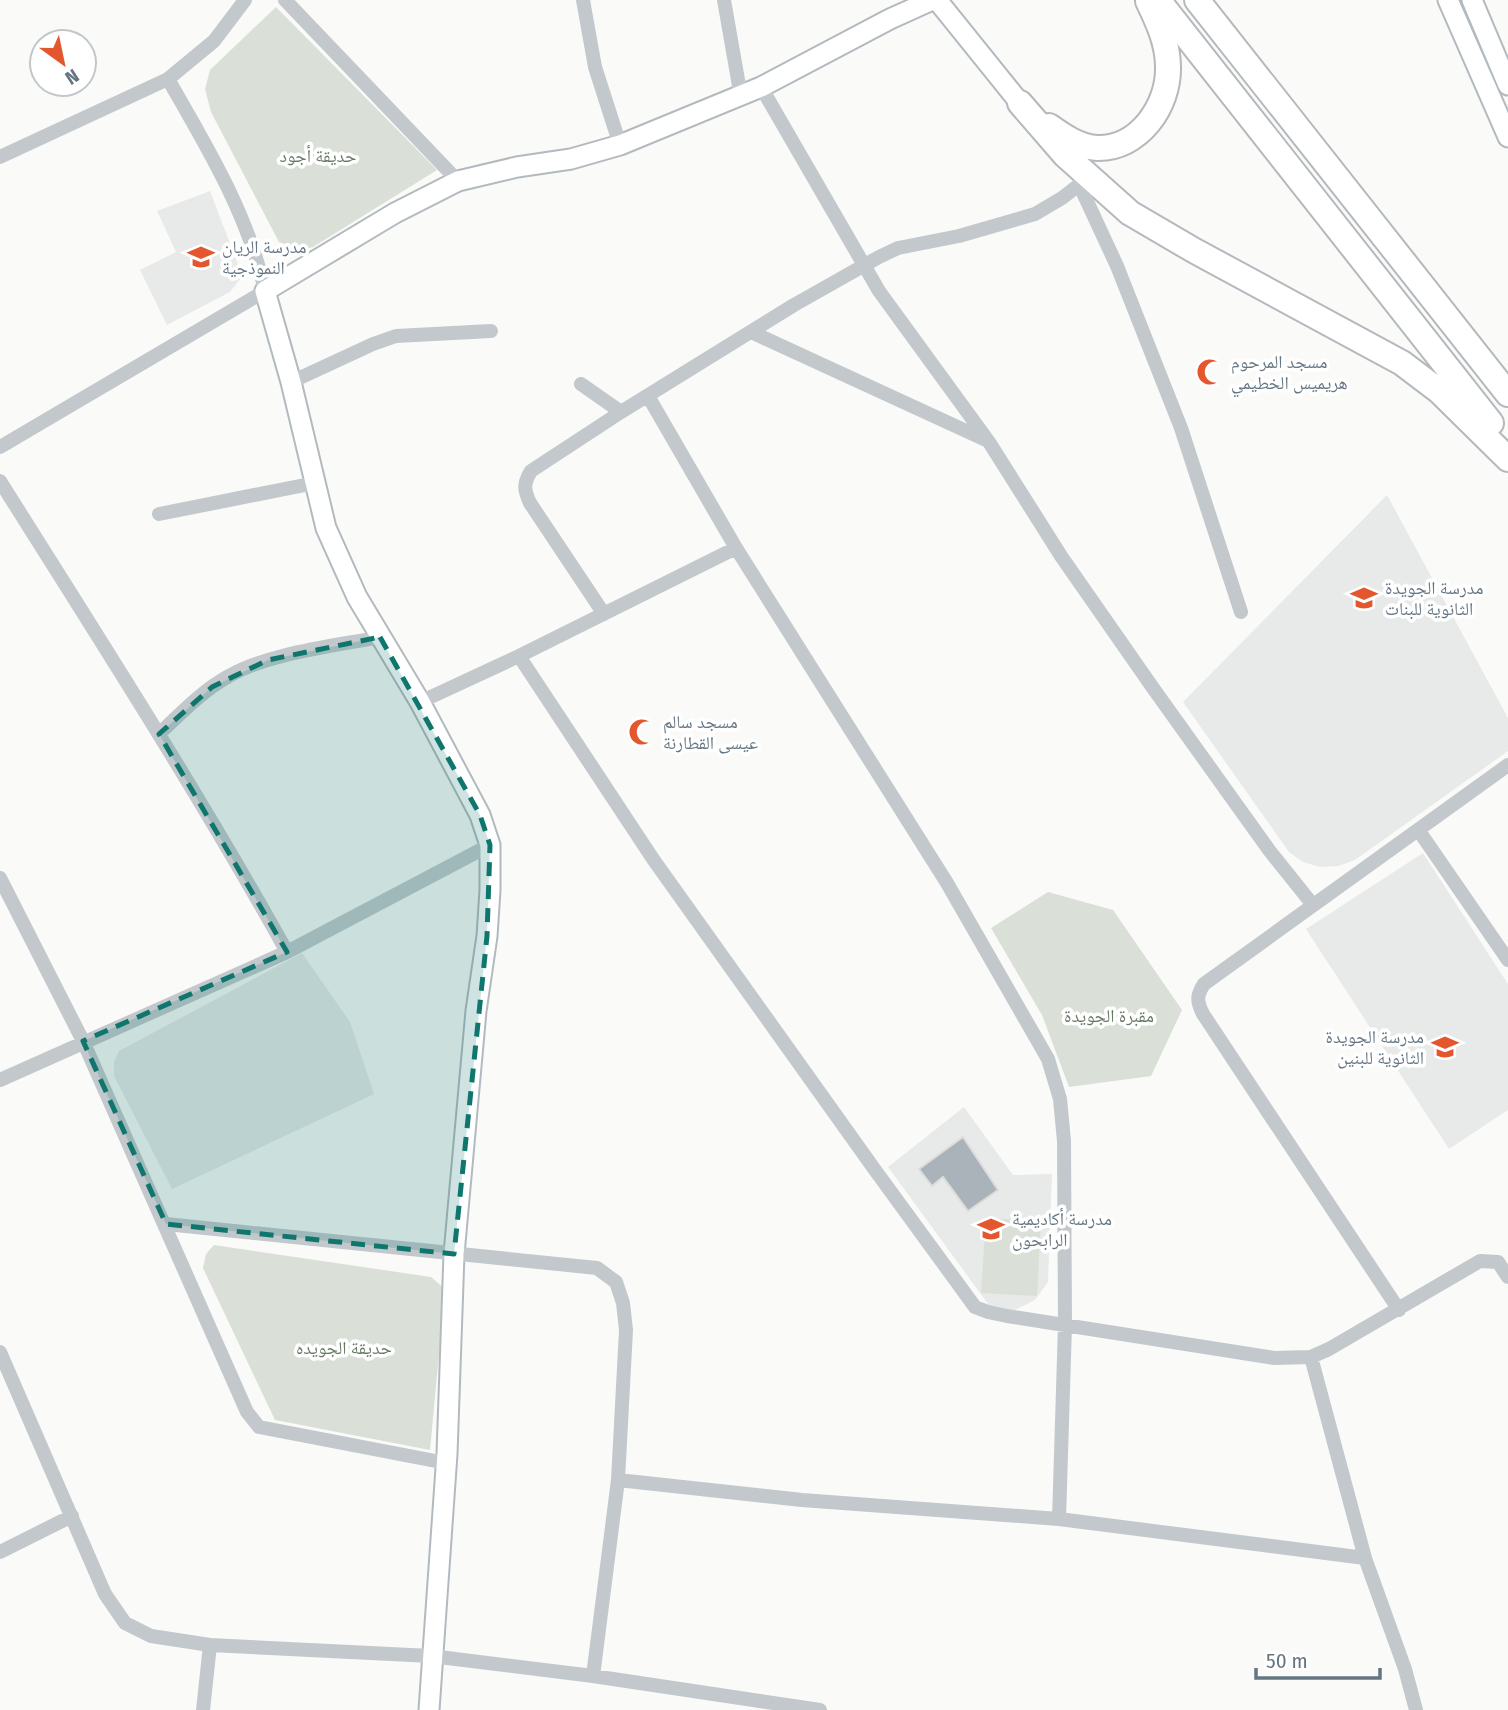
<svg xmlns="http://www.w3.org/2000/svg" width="1508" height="1710" viewBox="0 0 1508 1710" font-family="'Fira Sans Condensed','Noto Naskh Arabic',sans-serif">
<rect width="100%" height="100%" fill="#fafaf8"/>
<path fill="#e8e9e9" d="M210 191 240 270 241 278 230 292 167 325 140 270 176 252 157 211Z
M1387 495 1508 718V751L1355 860 1338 866 1320 867 1303 862 1289 852 1183 702Z
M1423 853 1508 984V1110L1449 1149 1306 929Z
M302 953 350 1022 374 1094 172 1189 114 1076V1062L119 1051Z
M964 1107 1013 1175 1052 1174 1048 1282 1035 1300 1015 1310 991 1308 888 1167Z"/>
<path fill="#dadfd7" d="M276 7 437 170 313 247C300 251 291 248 279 242L211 112 205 89 210 70Z
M1048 892 1113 910 1182 1010 1151 1076 1069 1087 1042 1015 991 928Z
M986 1218 1041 1221 1037 1296 981 1293Z
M214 1245 431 1277 445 1289 430 1450 275 1420 203 1268 206 1254Z"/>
<path fill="#aab3b9" stroke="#dcdcda" stroke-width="2" d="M963 1137 998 1190 968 1211 943 1177 932 1186 919 1169Z"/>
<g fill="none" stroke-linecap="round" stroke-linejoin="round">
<g stroke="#b3babf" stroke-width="23">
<path id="secondary" d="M937 0 1020 103
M1448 0 1508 137
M1472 0 1508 85
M429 1710 447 1454 454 1254 476 1011 487 936 490 890V845L480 815 420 702 357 597 326 528 291 382 265 291 395 213 458 181 517 167 571 159 620 145 761 87 890 19 932 0"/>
</g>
<g stroke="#b4b9bd" stroke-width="28">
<path id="highway" d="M1158 0 1491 423
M1197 0 1508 394
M1020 103 1065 155 1130 213 1195 251 1402 363 1439 391 1508 459
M1049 126C1063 136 1079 147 1097 148 1139 149 1169 106 1168 67 1168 43 1158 22 1148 1"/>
</g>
<path stroke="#c3c8cc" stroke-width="14" d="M285 0 458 181
M583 0 595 67 620 145
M724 0 741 97
M761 87 879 291 989 442 1061 556 1153 688 1269 850 1313 905
M0 157 168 79 214 41 245 0
M1079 184 1117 266 1181 428 1241 612
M751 332 988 441
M291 382 373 344 396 336 491 331
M581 384 621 412
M648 396 736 548 947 883 1048 1059 1060 1099 1064 1141 1065 1325 1059 1519
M0 447 265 291C248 214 207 147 168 79
M0 481C98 637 198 792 287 952
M159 514 315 483
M604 614 530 503C524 490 523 484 531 471L621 412 794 305 879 257 898 248 959 236 1035 214 1062 198 1088 178
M519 656 653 859 875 1170 975 1307 988 1312 1007 1316 1274 1358 1311 1357 1329 1349 1480 1261 1498 1262 1508 1277
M420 702 519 656 736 548
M159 734C180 714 203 690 229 676 269 653 335 646 380 637
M1419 831 1508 960
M0 878 83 1041 247 1412 259 1427 446 1463
M0 1080 287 952 490 845
M166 1224 597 1268 616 1282 623 1303 626 1330 618 1480 593 1676
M1399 1310 1203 1014C1197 1002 1196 996 1204 984L1508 765
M0 1352 105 1594 125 1623 151 1636 210 1645 431 1656 593 1676 820 1710
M1311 1357 1365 1558 1405 1669 1416 1710
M618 1480 802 1500 1059 1519 1365 1558
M0 1552 72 1516
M203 1710 210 1645"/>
<use href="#secondary" stroke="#fff" stroke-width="19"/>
<use href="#highway" stroke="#fff" stroke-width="24"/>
</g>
<path fill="#0f766e" fill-opacity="0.2" stroke="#0f766e" stroke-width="5" stroke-dasharray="14 9" stroke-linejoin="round" d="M380 637 480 815 490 845 487 936 454 1254 166 1224 83 1041 287 952 159 734 212 687 268 660Z"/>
<defs>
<g id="school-bare" transform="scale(2.1)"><path d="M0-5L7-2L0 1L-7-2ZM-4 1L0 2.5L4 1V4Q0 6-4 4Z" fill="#e4572e" stroke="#fff" stroke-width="2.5" paint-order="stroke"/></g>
<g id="mosque-bare" transform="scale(2.1)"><path d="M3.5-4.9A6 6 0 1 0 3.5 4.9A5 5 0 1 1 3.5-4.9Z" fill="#e4572e" stroke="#fff" stroke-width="2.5" paint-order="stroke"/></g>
</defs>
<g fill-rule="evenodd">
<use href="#school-bare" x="201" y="257"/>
<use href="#mosque-bare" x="1210" y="372"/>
<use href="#school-bare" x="1364" y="598"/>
<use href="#mosque-bare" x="642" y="732"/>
<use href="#school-bare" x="1445" y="1047"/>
<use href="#school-bare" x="991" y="1229"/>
</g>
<g text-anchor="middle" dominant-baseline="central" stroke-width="7" stroke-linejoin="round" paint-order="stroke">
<g font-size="18" fill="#687a64" stroke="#fff">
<text x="318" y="156">حديقة أجود</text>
<text x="1109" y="1016">مقبرة الجويدة</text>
<text x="344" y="1348">حديقة الجويده</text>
</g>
<g font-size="18" fill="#657683" stroke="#fff" text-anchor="start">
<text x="222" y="247">مدرسة الريان<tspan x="222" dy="21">النموذجية</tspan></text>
<text x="1231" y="362">مسجد المرحوم<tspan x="1231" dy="21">هريميس الخطيمي</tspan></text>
<text x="1385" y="588">مدرسة الجويدة<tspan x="1385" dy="21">الثانوية للبنات</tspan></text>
<text x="663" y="722">مسجد سالم<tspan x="663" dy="21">عيسى القطارنة</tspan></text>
<text x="1424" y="1037" text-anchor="end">مدرسة الجويدة<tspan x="1424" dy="21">الثانوية للبنين</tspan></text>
<text x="1012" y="1219">مدرسة أكاديمية<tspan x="1012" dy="21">الرابحون</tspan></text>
</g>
</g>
<g transform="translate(63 63) rotate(147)"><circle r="33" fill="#ffffff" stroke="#c1c8cd" stroke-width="2"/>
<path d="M0-5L12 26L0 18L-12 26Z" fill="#e4572e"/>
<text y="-10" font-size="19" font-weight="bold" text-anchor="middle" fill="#657683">N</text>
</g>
<path d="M1256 1668v10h124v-10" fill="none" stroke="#657683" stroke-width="3.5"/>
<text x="1266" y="1668" font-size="21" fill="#657683" stroke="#ffffff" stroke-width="5" paint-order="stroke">50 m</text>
</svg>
